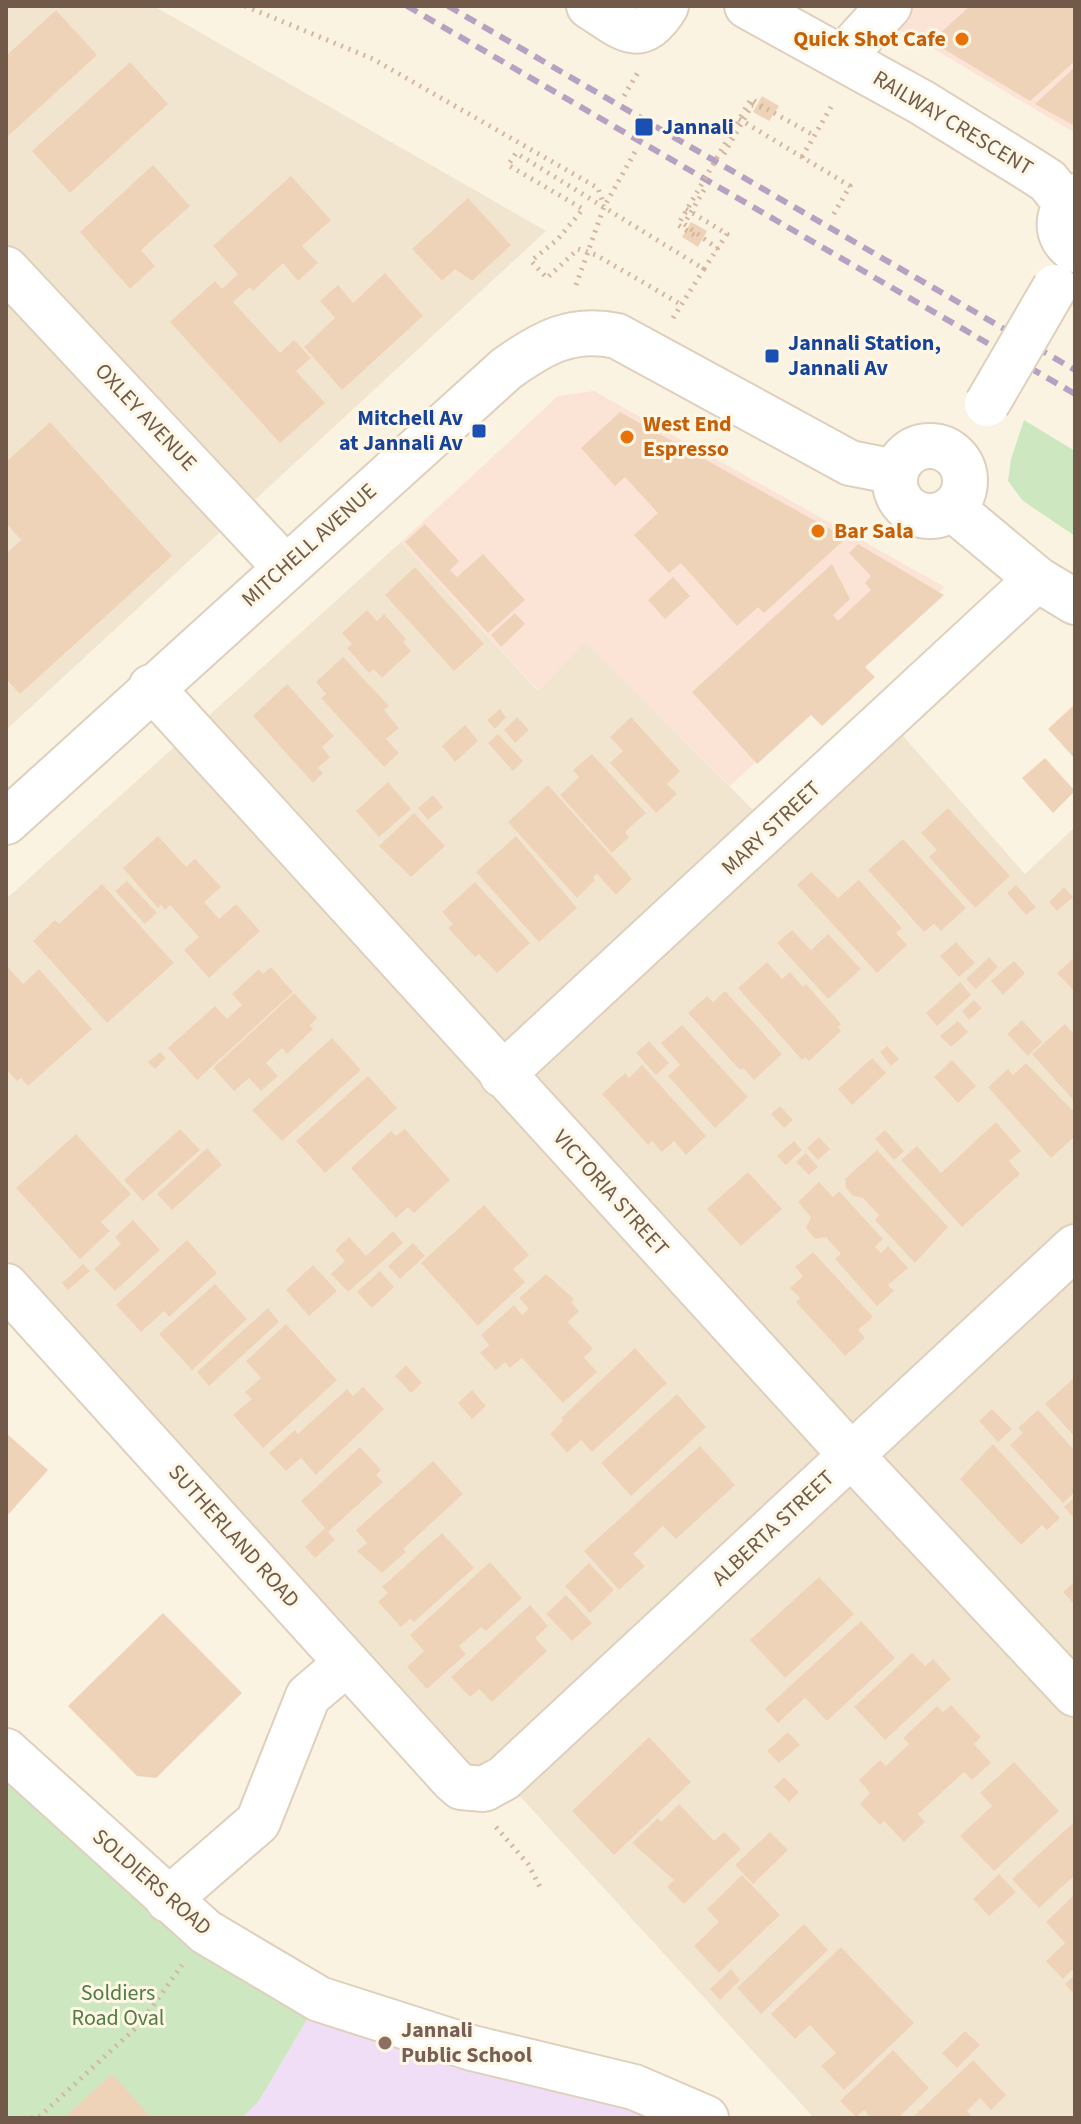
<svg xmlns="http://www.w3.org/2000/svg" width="1081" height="2124" viewBox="0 0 1081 2124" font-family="'Source Sans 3',sans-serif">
<rect width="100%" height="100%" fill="#fbf3e1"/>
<path fill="#f2e5cf" d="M6 6H154L546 231 6 730Z
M401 542 538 691 585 641 771 828 889 720 1025 874 1075 827V2118H814L504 1779 484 1789 6 1286V899Z"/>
<path fill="#fbe3d5" d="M855 6H1075V133L941 53Z
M594 391 945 587 730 786 585 642 539 691 401 542 558 396Z"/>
<path fill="#f0def7" d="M319 1999 706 2118H242L259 2101Z"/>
<path fill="#cde8c0" d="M1024 420 1075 451V536L1023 501 1008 481 1011 459Z
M6 1783 200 1927 319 1999 259 2101 242 2118H6Z"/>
<path fill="#efd3b9" d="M970 6H1075V61L1030 101 939 46 938 35Z
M56 10 97 55 6 138V56Z
M130 62 168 104 70 193 32 151Z
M1075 67V126L1035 104Z
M762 96 779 106 769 121 753 112Z
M153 165 190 206 141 250 155 266 130 289 80 232Z
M291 176 331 220 302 246 318 263 298 281 283 263 253 291 250 287 233 302 280 353 294 340 311 358 296 371 325 403 280 443 170 322 215 281 222 289 238 274 213 246Z
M468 198 511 245 472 281 455 269 442 281 412 249Z
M691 222 707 231 698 247 682 237Z
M385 273 423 316 342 390 304 347 335 318 320 301 338 285 353 303Z
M620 412 846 538 764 613 758 607 737 626 681 563 669 573 634 535 658 513 625 477 615 486 581 448Z
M50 422 172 556 20 694 6 679V554L21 540 6 523V462Z
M425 524 459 561 450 570 457 577 483 554 525 600 488 633 405 542Z
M858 544 944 595 865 667 875 677 822 726 811 715 757 764 692 692 832 564 850 599 833 615 838 621 871 590 865 583 871 576 849 553Z
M415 567 484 644 454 671 385 595Z
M673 577 690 596 665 619 648 600Z
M367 610 377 621 384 614 406 639 403 642 411 651 382 678 374 669 369 673 347 648 352 644 342 633Z
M515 613 525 624 501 647 491 635Z
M343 657 389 706 384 710 399 728 386 739 399 753 384 767 321 698 326 694 316 682Z
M287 684 334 736 322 747 330 757 318 768 323 773 313 783 253 716Z
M1075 704V759L1048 729Z
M500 709 506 717 495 729 487 720Z
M517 717 529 730 515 743 504 730Z
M631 717 680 771 667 784 677 794 656 813 610 763 623 751 610 737Z
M465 725 478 741 455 762 442 746Z
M498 734 523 761 513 771 488 743Z
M592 754 646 813 625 832 629 837 612 853 560 795 579 777 573 770Z
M1045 758 1075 791 1053 813 1022 778Z
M388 782 411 809 379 837 356 811Z
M548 785 632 879 616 895 597 874 593 877 595 880 577 898 508 822Z
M433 795 443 807 428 820 418 808Z
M948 808 1010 876 975 908 929 857 937 850 921 833Z
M414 813 445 846 411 877 379 846Z
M158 836 186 867 195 859 221 887 204 902 219 919 236 904 260 931 209 978 184 950 199 937 170 905 165 910 161 905 158 908 123 868Z
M516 836 577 908 539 942 476 872Z
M903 839 966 908 941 931 934 924 924 932 868 870Z
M811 872 838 898 859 880 902 928 896 933 907 945 877 973 797 885Z
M127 881 157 913 145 924 115 891Z
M475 882 530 943 497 973 479 954 475 957 448 928 453 924 442 912Z
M102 884 174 963 107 1023 33 941 55 920 59 924Z
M1016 885 1036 907 1026 915 1007 893Z
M1064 887 1073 897 1057 911 1049 902Z
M792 930 811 950 828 934 861 969 828 999 777 943Z
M956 942 975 963 959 977 940 956Z
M989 957 998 967 976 989 966 979Z
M1075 957V992L1057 973Z
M1014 961 1025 973 1003 995 991 981Z
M767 962 782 979 790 972 803 987 806 984 841 1024 838 1027 841 1031 809 1061 805 1057 802 1060 738 988Z
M6 965 23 984 39 969 92 1029 28 1086 21 1078 17 1081 6 1069Z
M271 967 293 992 197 1080 168 1048 215 1006 227 1019 242 1005 232 994 259 969 263 974Z
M960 982 971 995 937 1026 926 1013Z
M725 991 782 1054 754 1080 743 1068 740 1070 688 1013 707 996 713 1002Z
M294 993 317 1018 310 1025 313 1029 287 1054 282 1048 266 1063 278 1076 261 1091 249 1078 234 1091 213 1068Z
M974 1000 982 1008 969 1020 962 1011Z
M1022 1020 1042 1042 1028 1056 1007 1034Z
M958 1021 968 1032 951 1047 940 1036Z
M1065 1024 1075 1035V1102L1032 1054Z
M682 1025 748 1097 715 1128 668 1076 680 1065 661 1043Z
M332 1038 361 1070 282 1141 252 1110Z
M649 1041 669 1063 656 1075 636 1053Z
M887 1046 899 1059 891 1066 880 1052Z
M160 1052 166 1058 155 1069 148 1062Z
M872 1058 886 1073 852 1105 838 1089Z
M952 1060 976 1086 958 1103 934 1077Z
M1026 1063 1075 1113V1136L1051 1158 988 1087 1008 1069 1013 1075Z
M642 1065 706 1136 686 1155 674 1141 662 1152 652 1141 648 1145 602 1094 625 1073 629 1078Z
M368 1076 397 1108 325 1173 296 1141Z
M780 1106 793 1120 784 1128 771 1114Z
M996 1122 1021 1151 1009 1161 1020 1174 962 1227 901 1160 917 1146 941 1173Z
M180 1129 200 1150 143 1201 124 1180Z
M405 1129 450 1180 414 1213 408 1207 396 1218 351 1168 391 1131 396 1136Z
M885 1130 904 1151 894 1160 875 1139Z
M76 1134 131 1194 101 1222 110 1231 80 1259 16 1188Z
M819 1137 830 1149 818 1160 807 1148Z
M794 1141 802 1150 786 1165 777 1156Z
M207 1148 222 1165 172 1210 157 1194Z
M877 1150 948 1227 915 1263 875 1220 879 1215 863 1198 853 1196 846 1188 845 1179Z
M806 1153 818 1167 809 1175 796 1162Z
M748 1172 782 1209 741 1246 707 1209Z
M819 1182 833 1197 839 1191 883 1239 875 1247 881 1253 888 1246 908 1268 888 1285 894 1291 877 1306 835 1259 841 1254 826 1237 815 1239 806 1228 811 1217 798 1202Z
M484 1205 529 1255 513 1269 525 1282 478 1326 421 1263Z
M133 1220 160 1250 115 1291 94 1269 121 1244 115 1237Z
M393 1231 403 1243 348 1292 331 1274 345 1261 335 1250 349 1237 366 1256Z
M187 1240 217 1273 169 1317 164 1311 141 1332 116 1305Z
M413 1243 425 1256 400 1279 388 1266Z
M813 1252 873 1317 858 1330 865 1338 845 1356 796 1302 800 1298 790 1288 803 1276 795 1267Z
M83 1264 90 1271 68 1290 62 1283Z
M313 1265 337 1291 309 1316 286 1290Z
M380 1271 394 1287 372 1308 357 1292Z
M546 1274 574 1299 571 1302 579 1311 568 1322 593 1349 584 1357 597 1372 563 1403 522 1358 510 1368 505 1362 496 1370 480 1353 489 1345 481 1335 514 1305 522 1315 529 1309 519 1298Z
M215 1284 247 1319 192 1370 159 1334Z
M268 1308 279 1322 209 1386 197 1372Z
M286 1324 337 1380 263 1448 233 1415 252 1399 245 1392 261 1378 246 1361Z
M635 1348 667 1383 592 1452 581 1440 567 1453 550 1434 563 1421 561 1418Z
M406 1365 422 1383 411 1393 395 1376Z
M1075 1377V1437L1045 1404Z
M363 1387 384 1409 316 1475 301 1458 286 1471 269 1453 295 1430 298 1434 347 1389 353 1396Z
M472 1390 486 1406 472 1419 458 1403Z
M677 1394 706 1427 631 1496 601 1463Z
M992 1409 1012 1429 998 1442 979 1421Z
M1038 1410 1075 1451V1492L1063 1503 1010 1445 1023 1433 1018 1428Z
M6 1433 48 1470 6 1517Z
M993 1444 1060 1518 1047 1530 1042 1525 1021 1545 960 1479Z
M700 1446 735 1485 676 1539 663 1526 633 1554 645 1566 619 1590 584 1551Z
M360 1447 381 1470 376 1475 383 1482 328 1532 335 1540 315 1558 305 1547 325 1528 301 1501Z
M433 1461 463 1494 403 1549 406 1552 382 1573 357 1551 367 1543 356 1530Z
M1075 1497V1519L1064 1507Z
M442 1533 474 1568 414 1622 410 1619 401 1627 378 1602 388 1593 382 1587Z
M490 1562 522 1598 486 1631 481 1627 459 1646 466 1654 427 1689 407 1667 424 1651 410 1635Z
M589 1563 614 1590 590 1613 565 1586Z
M819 1577 854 1614 785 1678 750 1640Z
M1075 1581V1605L1063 1592Z
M566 1595 592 1623 572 1641 546 1614Z
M530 1605 548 1626 535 1638 547 1651 492 1702 479 1689 470 1697 451 1677Z
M163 1613 242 1693 156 1778 137 1776 68 1706Z
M861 1621 895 1658 827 1721 805 1698 778 1723 765 1709Z
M912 1653 925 1666 933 1659 951 1679 885 1740 854 1707Z
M951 1705 981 1737 974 1744 991 1763 972 1780 964 1772 918 1814 925 1822 904 1842 884 1821 880 1825 860 1804 870 1793 859 1780 880 1760 886 1766 909 1744 903 1738 937 1706 943 1712Z
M788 1732 800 1745 779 1763 767 1751Z
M649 1737 691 1782 614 1855 572 1811Z
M1014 1762 1059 1811 994 1871 960 1836 992 1806 980 1793Z
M784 1777 799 1792 789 1802 774 1787Z
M679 1804 714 1841 724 1832 741 1849 684 1904 667 1887 674 1880 632 1843 658 1818 661 1822Z
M1074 1822 1075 1875 1039 1908 1012 1879Z
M770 1832 788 1850 753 1884 735 1865Z
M999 1874 1016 1892 989 1916 973 1899Z
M742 1875 780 1915 719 1973 694 1946 719 1922 707 1909Z
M1075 1894V1967L1063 1979 1046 1961 1065 1943 1046 1922Z
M804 1924 828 1950 761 2014 737 1988Z
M841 1947 914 2023 844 2090 821 2066 836 2053 810 2025 795 2039 771 2014Z
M731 1969 740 1980 720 2000 710 1989Z
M1075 1975V1995L1065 1984Z
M965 2031 980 2045 957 2068 942 2053Z
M893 2050 929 2088 898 2118H871L864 2110 856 2117 840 2101Z
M973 2060 1006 2095 991 2110 980 2098 967 2111 973 2118H912Z
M112 2074 152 2118H64Z"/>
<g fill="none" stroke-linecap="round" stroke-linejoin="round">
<g stroke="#dfcfbd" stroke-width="48">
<path id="minor" d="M589 6C623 27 640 49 666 6
M747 6 921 102 1031 170 1048 181 1066 204
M842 58 889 6
M1075 196C1056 210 1053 237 1075 250
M6 269 285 567
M895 481a35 35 0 1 1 70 0a35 35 0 1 1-70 0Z
M952 508 1037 579 1075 602
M151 687 851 1455 1075 1694
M6 822 506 369C542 343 572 326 617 336L850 463 896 472
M502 1075 1037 579
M6 1286 453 1780 461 1787 484 1789 504 1778 1075 1247
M6 1751 206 1932 319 1999 472 2048 634 2087 706 2118
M168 1900 258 1822 308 1696 347 1663"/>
</g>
<path stroke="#d4b69d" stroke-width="5" stroke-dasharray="2 6" stroke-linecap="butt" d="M245 6 373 59 598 188 604 206
M624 96 640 69
M739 119 850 186 832 217
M724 154 752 105 767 109 815 136
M802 157 831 107
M704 190 684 224 718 249
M686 209 727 234 704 269
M576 285 604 207 636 150
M673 318 704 269 516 153 508 165 583 209 558 239 531 261 547 278 578 249 596 255 682 305
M496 1827 528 1864 540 1887
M31 2118 40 2116 140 2024 182 1965"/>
<use href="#minor" stroke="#fff" stroke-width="44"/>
<path stroke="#b6a1c3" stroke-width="6" stroke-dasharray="12 8" stroke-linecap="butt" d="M407 6 1075 394
M448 6 1075 370"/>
<g stroke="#dfcfbd" stroke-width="48" stroke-linecap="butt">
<path id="minor-bridge" d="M987 404 1055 287"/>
</g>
<path stroke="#d4b69d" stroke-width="5" stroke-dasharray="2 6" stroke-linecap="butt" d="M694 235 678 225 751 99 767 109"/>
<use href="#minor-bridge" stroke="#fff" stroke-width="44"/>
</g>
<g fill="#e8710a" stroke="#fef7e6" stroke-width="3">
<circle cx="962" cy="39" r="8"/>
<circle cx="627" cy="437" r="8"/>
<circle cx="818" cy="531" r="8"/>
</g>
<g fill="#1a4fb4" stroke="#fef7e6" stroke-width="3">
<rect x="634" y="117" width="20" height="20" rx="4"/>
<rect x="764" y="348" width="16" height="16" rx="4"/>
<rect x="471" y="423" width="16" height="16" rx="4"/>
</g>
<circle fill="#8d6e63" stroke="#fef7e6" stroke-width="3" cx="385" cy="2043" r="8"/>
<g text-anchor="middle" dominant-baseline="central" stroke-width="6" stroke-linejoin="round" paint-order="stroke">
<g font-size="22" font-weight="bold" fill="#c56008" stroke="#fef7e6" text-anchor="start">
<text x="946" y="39" text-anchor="end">Quick Shot Cafe</text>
<text x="643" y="424">West End<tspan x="643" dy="25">Espresso</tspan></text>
<text x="834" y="531">Bar Sala</text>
</g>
<g font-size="22" fill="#715a49" stroke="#fef7e6">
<text transform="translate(953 123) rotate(31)">RAILWAY CRESCENT</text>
<text transform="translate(146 417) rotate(47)">OXLEY AVENUE</text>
<text transform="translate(309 545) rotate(-42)">MITCHELL AVENUE</text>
<text transform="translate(771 828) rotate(-43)">MARY STREET</text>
<text transform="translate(611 1193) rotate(48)">VICTORIA STREET</text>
<text transform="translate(773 1528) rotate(-43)">ALBERTA STREET</text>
<text transform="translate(234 1536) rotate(48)">SUTHERLAND ROAD</text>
<text transform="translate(152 1882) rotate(41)">SOLDIERS ROAD</text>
</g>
<g font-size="22" font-weight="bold" fill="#164399" stroke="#fef7e6" text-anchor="start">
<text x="662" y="127">Jannali</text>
<text x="788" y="343">Jannali Station,<tspan x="788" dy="25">Jannali Av</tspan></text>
<text x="463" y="418" text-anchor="end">Mitchell Av<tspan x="463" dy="25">at Jannali Av</tspan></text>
</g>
<g font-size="22" fill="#517c44" stroke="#fef7e6">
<text x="118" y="1993">Soldiers<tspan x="118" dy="25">Road Oval</tspan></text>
</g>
<g font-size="22" font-weight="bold" fill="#785e54" stroke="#fef7e6" text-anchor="start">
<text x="401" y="2030">Jannali<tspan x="401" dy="25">Public School</tspan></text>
</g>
</g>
<rect width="1081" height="2124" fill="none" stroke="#715a49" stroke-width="16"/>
</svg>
